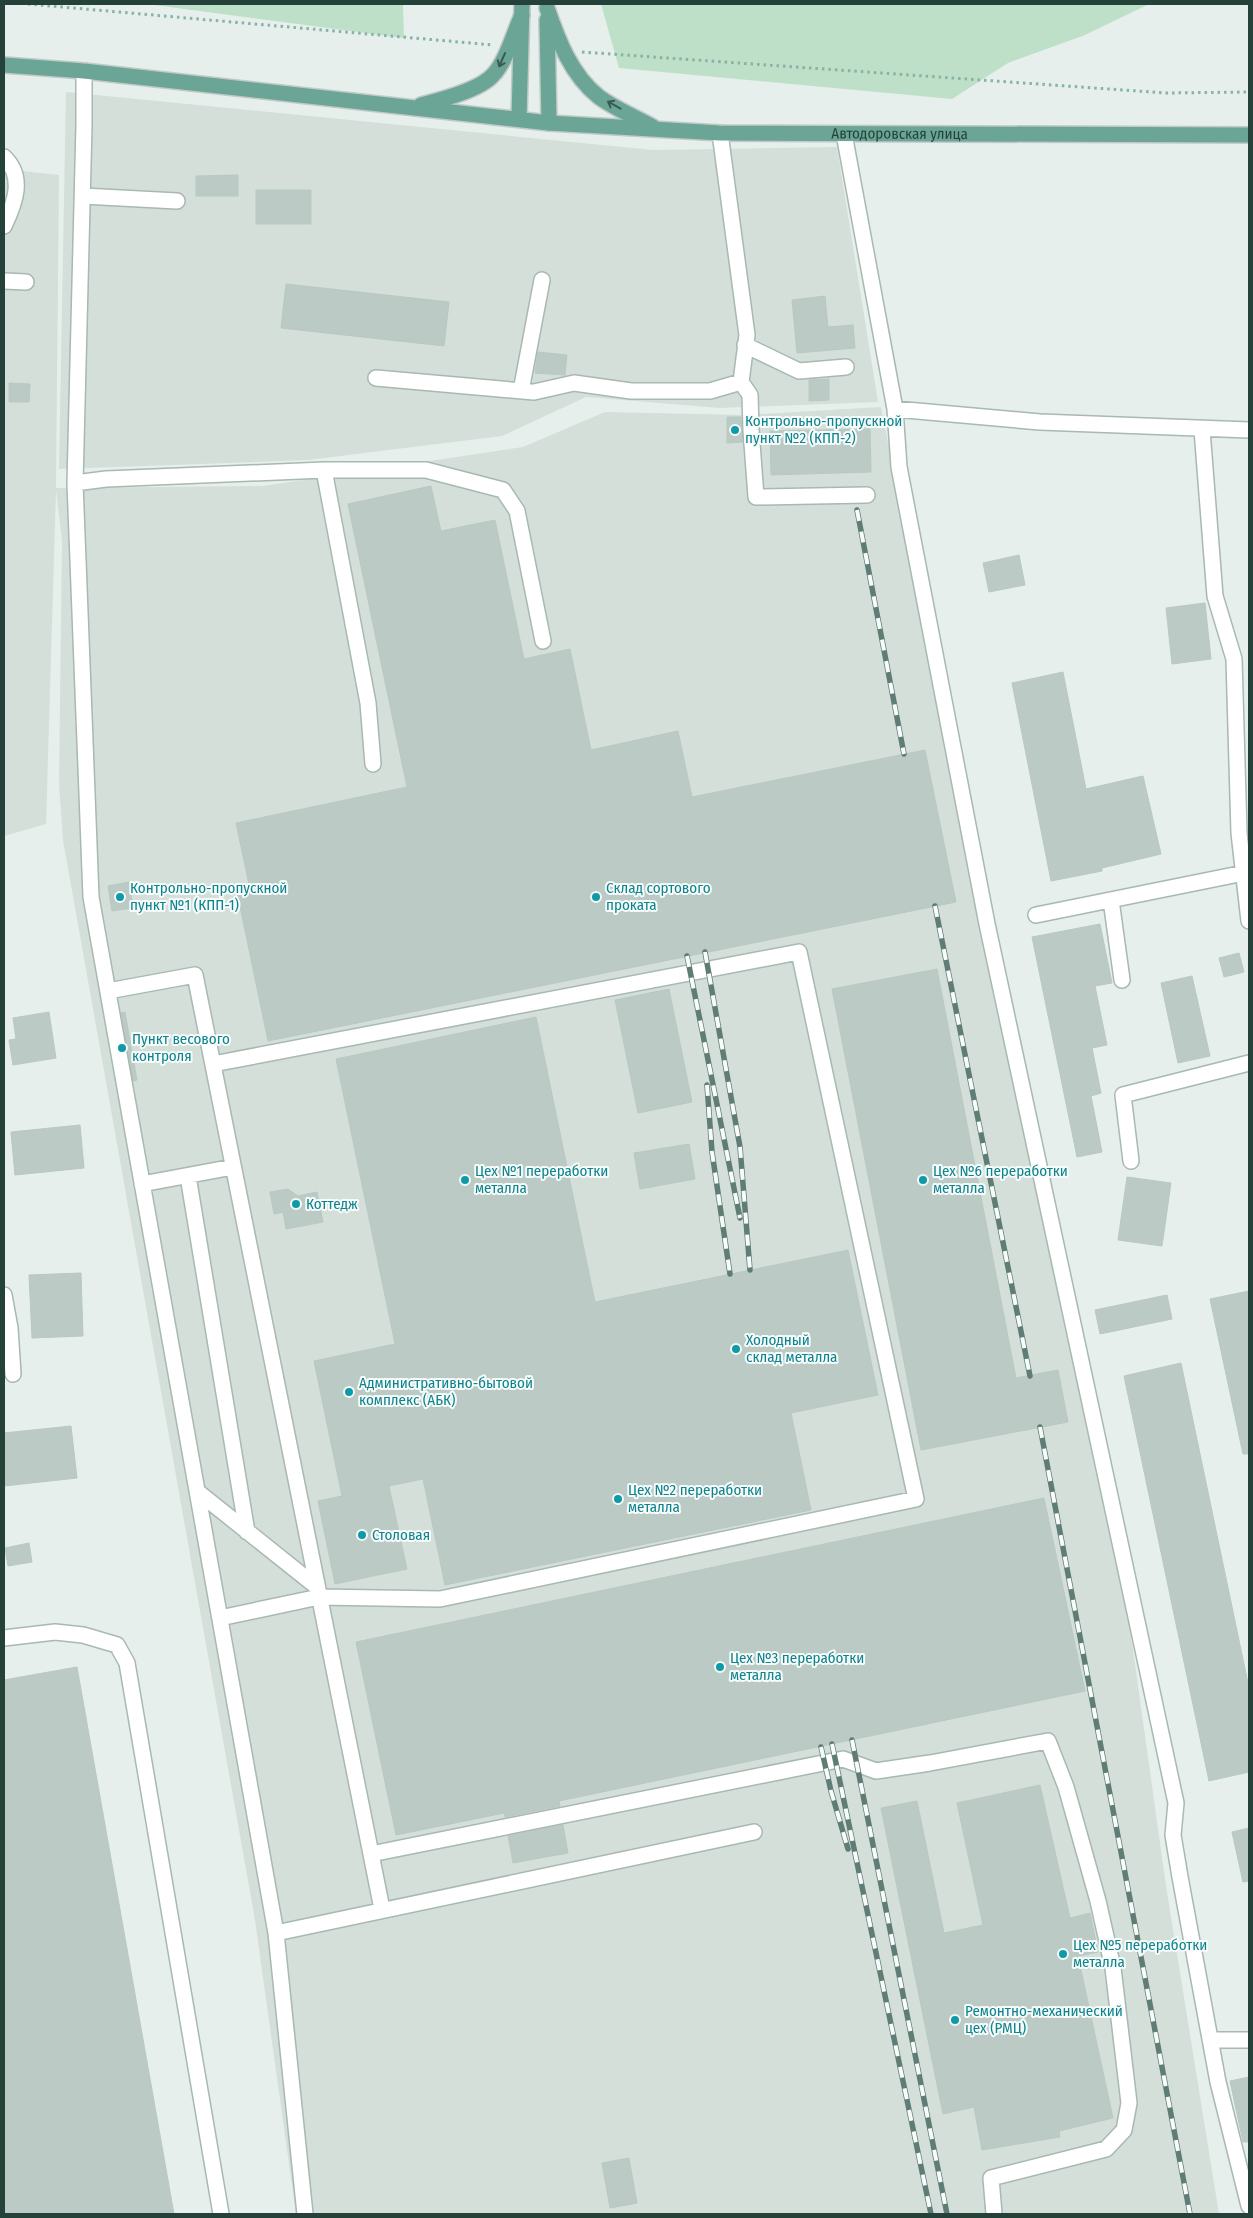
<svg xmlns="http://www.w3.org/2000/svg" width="1253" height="2218" viewBox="0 0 1253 2218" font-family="'Fira Sans Condensed',sans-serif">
<rect width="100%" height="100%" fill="#e6efeb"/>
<path fill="#d4dfda" d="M66 92 653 150 837 147 878 402 720 408 586 397 502 436 308 460 59 469Z
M4 169 59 175 56 488 263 486 523 447 605 412 743 415 881 407 988 958 1127 1607 1166 1886 1219 2214H296L255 1920 63 840 59 785 62 541 56 490 46 824 4 836Z"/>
<path fill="#bfe0c8" d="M147 4H403L404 38Z
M601 4H1149L1085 35 1008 63 952 99 619 68Z"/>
<path fill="#bbcac4" stroke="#b8c9c2" d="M238 175V196H196V176Z
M256 190H311V224H256Z
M286 284 449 302 444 346 281 328Z
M825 296 828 327 853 325 855 348 797 353 792 300Z
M538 352 567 355 565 375 535 373Z
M829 379V400L809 401V380Z
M9 383 30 384 29 402H9Z
M727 417H741L743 442 727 443Z
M870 429 871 472 771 475 770 431Z
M431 486 441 531 495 520 524 659 570 649 591 750 678 731 692 797 925 750 956 902 268 1041 237 892 250 889 236 823 407 787 348 504Z
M1019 555 1025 585 989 592 983 563Z
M1205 603 1211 659 1172 664 1166 608Z
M1063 672 1086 789 1143 776 1161 854 1102 868V871L1051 881 1012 683Z
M129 882 133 908 112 911 108 886Z
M1100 924 1112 983 1095 986 1107 1045 1092 1048 1101 1093 1091 1096 1102 1152 1077 1157 1032 937Z
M1239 953 1244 972 1224 977 1219 958Z
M937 969 1016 1378 1058 1370 1068 1422 921 1450 832 989Z
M1192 976 1210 1056 1178 1063 1161 983Z
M669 989 692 1102 638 1113 615 1000Z
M49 1012 56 1058 13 1065 9 1040 16 1039 13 1018Z
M125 1012 137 1080 133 1081 121 1013Z
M536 1017 595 1302 848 1250 878 1395 791 1413 811 1510 445 1585 423 1479 389 1486 407 1569 335 1584 318 1501 342 1496 314 1361 395 1344 336 1059Z
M80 1125 84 1168 15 1175 11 1132Z
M689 1144 695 1179 640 1189 634 1153Z
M1127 1177 1171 1183 1162 1246 1118 1240Z
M288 1189 298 1196 317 1192 323 1222 286 1229 283 1212 274 1214 270 1192Z
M81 1273 83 1336 32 1338 29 1275Z
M1249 1291V1454H1243L1210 1299Z
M1167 1295 1172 1319 1100 1334 1095 1310Z
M1181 1363 1249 1688V1772L1209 1781 1124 1376Z
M71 1426 77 1478 4 1486V1433Z
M1044 1498 1085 1691 559 1801 560 1806 505 1817 504 1813 396 1835 356 1642Z
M29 1543 32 1562 8 1566 5 1548Z
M77 1667 174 2214H4V1680Z
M1040 1785 1070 1918 1090 1913 1098 1952 1078 1956 1113 2118 1059 2131 1060 2137 982 2150 974 2107 943 2114 881 1808 917 1801 944 1933 983 1925 957 1803Z
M563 1825 568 1853 513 1863 508 1836Z
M1249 1828V1881L1243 1882 1232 1832Z
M1249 2077V2142H1243L1230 2081Z
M629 2158 637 2203 610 2208 602 2163Z"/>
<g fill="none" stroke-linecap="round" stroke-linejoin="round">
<g stroke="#a8b8b2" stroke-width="18">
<path id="minor" d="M84 71V125L75 483 91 897 276 1933 754 1832
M844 134 895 409 899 467 987 924 1176 1803 1173 1835 1180 1877 1218 2082 1249 2206
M4 157C25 177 15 203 4 226
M83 196 177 201
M4 281 26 282
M745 345 799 371 846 367
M376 378 534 392 574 383 631 391H710L741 382 747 335 720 133
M741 382 750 395 751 430 756 497 867 495
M521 391 542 280
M895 409 1040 422 1249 430
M1202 430 1215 596 1234 659 1239 833 1249 921
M324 470H426L503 490 517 511 543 641
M75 483 106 479 324 470 368 703 373 764
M1111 900 1122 980
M1036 915 1244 873
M108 991 195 975 382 1909
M213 1064 799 952 916 1499 440 1599 319 1597 220 1618
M1131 1161 1123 1095 1249 1063
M188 1176 247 1532
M142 1184 233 1167
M4 1295 10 1328 13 1374
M198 1492 317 1587
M4 1638 55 1632 83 1635 117 1645 127 1663 221 2214
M371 1854 843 1759 876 1771 930 1763 1048 1741 1066 1787 1098 1901 1113 1968 1129 2103 1124 2130 1106 2149 991 2178 994 2214
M276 1933 305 2214
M1210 2040H1249"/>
</g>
<g stroke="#c2cac8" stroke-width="18">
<g id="major">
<path d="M547 8C558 40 571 75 599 97 615 109 636 117 653 127"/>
<path d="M547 20 549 123"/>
<path id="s1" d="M4 65 84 71 549 123 720 133 1249 135"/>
<path d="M421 105C441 100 480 90 493 75 506 62 514 32 522 15"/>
<path d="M519 119 522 4"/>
</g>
</g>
<path stroke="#86b3a5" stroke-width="3" stroke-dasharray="2.5 4" stroke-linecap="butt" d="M28 4 493 45
M582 52 1166 93 1249 92"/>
<use href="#minor" stroke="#fff" stroke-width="15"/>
<use href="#major" stroke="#6aa596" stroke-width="15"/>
<g stroke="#5f7d75" stroke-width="5.5">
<path id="rail" d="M857 510 904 754
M935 906 1030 1376
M705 952 740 1147 750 1270
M687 956 740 1218
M707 1085 712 1152 730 1274
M1040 1427 1190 2214
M852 1740 947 2214
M832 1744 931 2214
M821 1747 831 1791 848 1849"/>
</g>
<use href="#rail" stroke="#f7fbf9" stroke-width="4" stroke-dasharray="11" stroke-linecap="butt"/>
</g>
<defs><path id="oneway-shaft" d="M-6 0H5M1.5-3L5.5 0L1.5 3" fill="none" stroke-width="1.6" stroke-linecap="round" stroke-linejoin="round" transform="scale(1.25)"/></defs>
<g stroke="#365b51">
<use href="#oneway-shaft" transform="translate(502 60) rotate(114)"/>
<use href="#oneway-shaft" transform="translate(614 105) rotate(-151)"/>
</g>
<g fill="#0f9aa8" stroke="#f7fbf9" stroke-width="2">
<circle cx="735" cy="430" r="5"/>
<circle cx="120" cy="897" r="5"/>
<circle cx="596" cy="897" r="5"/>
<circle cx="122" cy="1048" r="5"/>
<circle cx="465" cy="1180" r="5"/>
<circle cx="923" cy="1180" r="5"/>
<circle cx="296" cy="1204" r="5"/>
<circle cx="736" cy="1349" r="5"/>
<circle cx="349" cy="1392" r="5"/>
<circle cx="618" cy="1499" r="5"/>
<circle cx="362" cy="1535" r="5"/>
<circle cx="720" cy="1667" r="5"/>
<circle cx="1063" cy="1954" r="5"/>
<circle cx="955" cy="2020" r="5"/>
</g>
<g text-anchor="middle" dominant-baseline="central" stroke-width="4" stroke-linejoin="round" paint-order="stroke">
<g font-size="15" fill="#24423a" stroke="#f7fbf9">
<text stroke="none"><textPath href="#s1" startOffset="899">Автодоровская улица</textPath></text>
</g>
<g font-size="15" fill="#0d838f" stroke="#f7fbf9" text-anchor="start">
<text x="745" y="421">Контрольно-пропускной<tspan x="745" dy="17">пункт №2 (КПП-2)</tspan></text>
<text x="130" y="888">Контрольно-пропускной<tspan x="130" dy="17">пункт №1 (КПП-1)</tspan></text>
<text x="606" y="888">Склад сортового<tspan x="606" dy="17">проката</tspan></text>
<text x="132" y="1039">Пункт весового<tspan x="132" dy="17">контроля</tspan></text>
<text x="475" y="1171">Цех №1 переработки<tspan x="475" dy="17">металла</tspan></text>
<text x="933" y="1171">Цех №6 переработки<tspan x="933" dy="17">металла</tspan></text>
<text x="306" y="1204">Коттедж</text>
<text x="746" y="1340">Холодный<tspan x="746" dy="17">склад металла</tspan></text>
<text x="359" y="1383">Административно-бытовой<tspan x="359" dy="17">комплекс (АБК)</tspan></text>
<text x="628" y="1490">Цех №2 переработки<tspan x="628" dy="17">металла</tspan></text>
<text x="372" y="1535">Столовая</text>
<text x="730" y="1658">Цех №3 переработки<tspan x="730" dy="17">металла</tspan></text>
<text x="1073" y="1945">Цех №5 переработки<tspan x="1073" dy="17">металла</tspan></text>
<text x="965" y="2011">Ремонтно-механический<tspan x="965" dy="17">цех (РМЦ)</tspan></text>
</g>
</g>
<rect width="1253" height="2218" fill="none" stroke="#24423a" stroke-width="10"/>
</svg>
